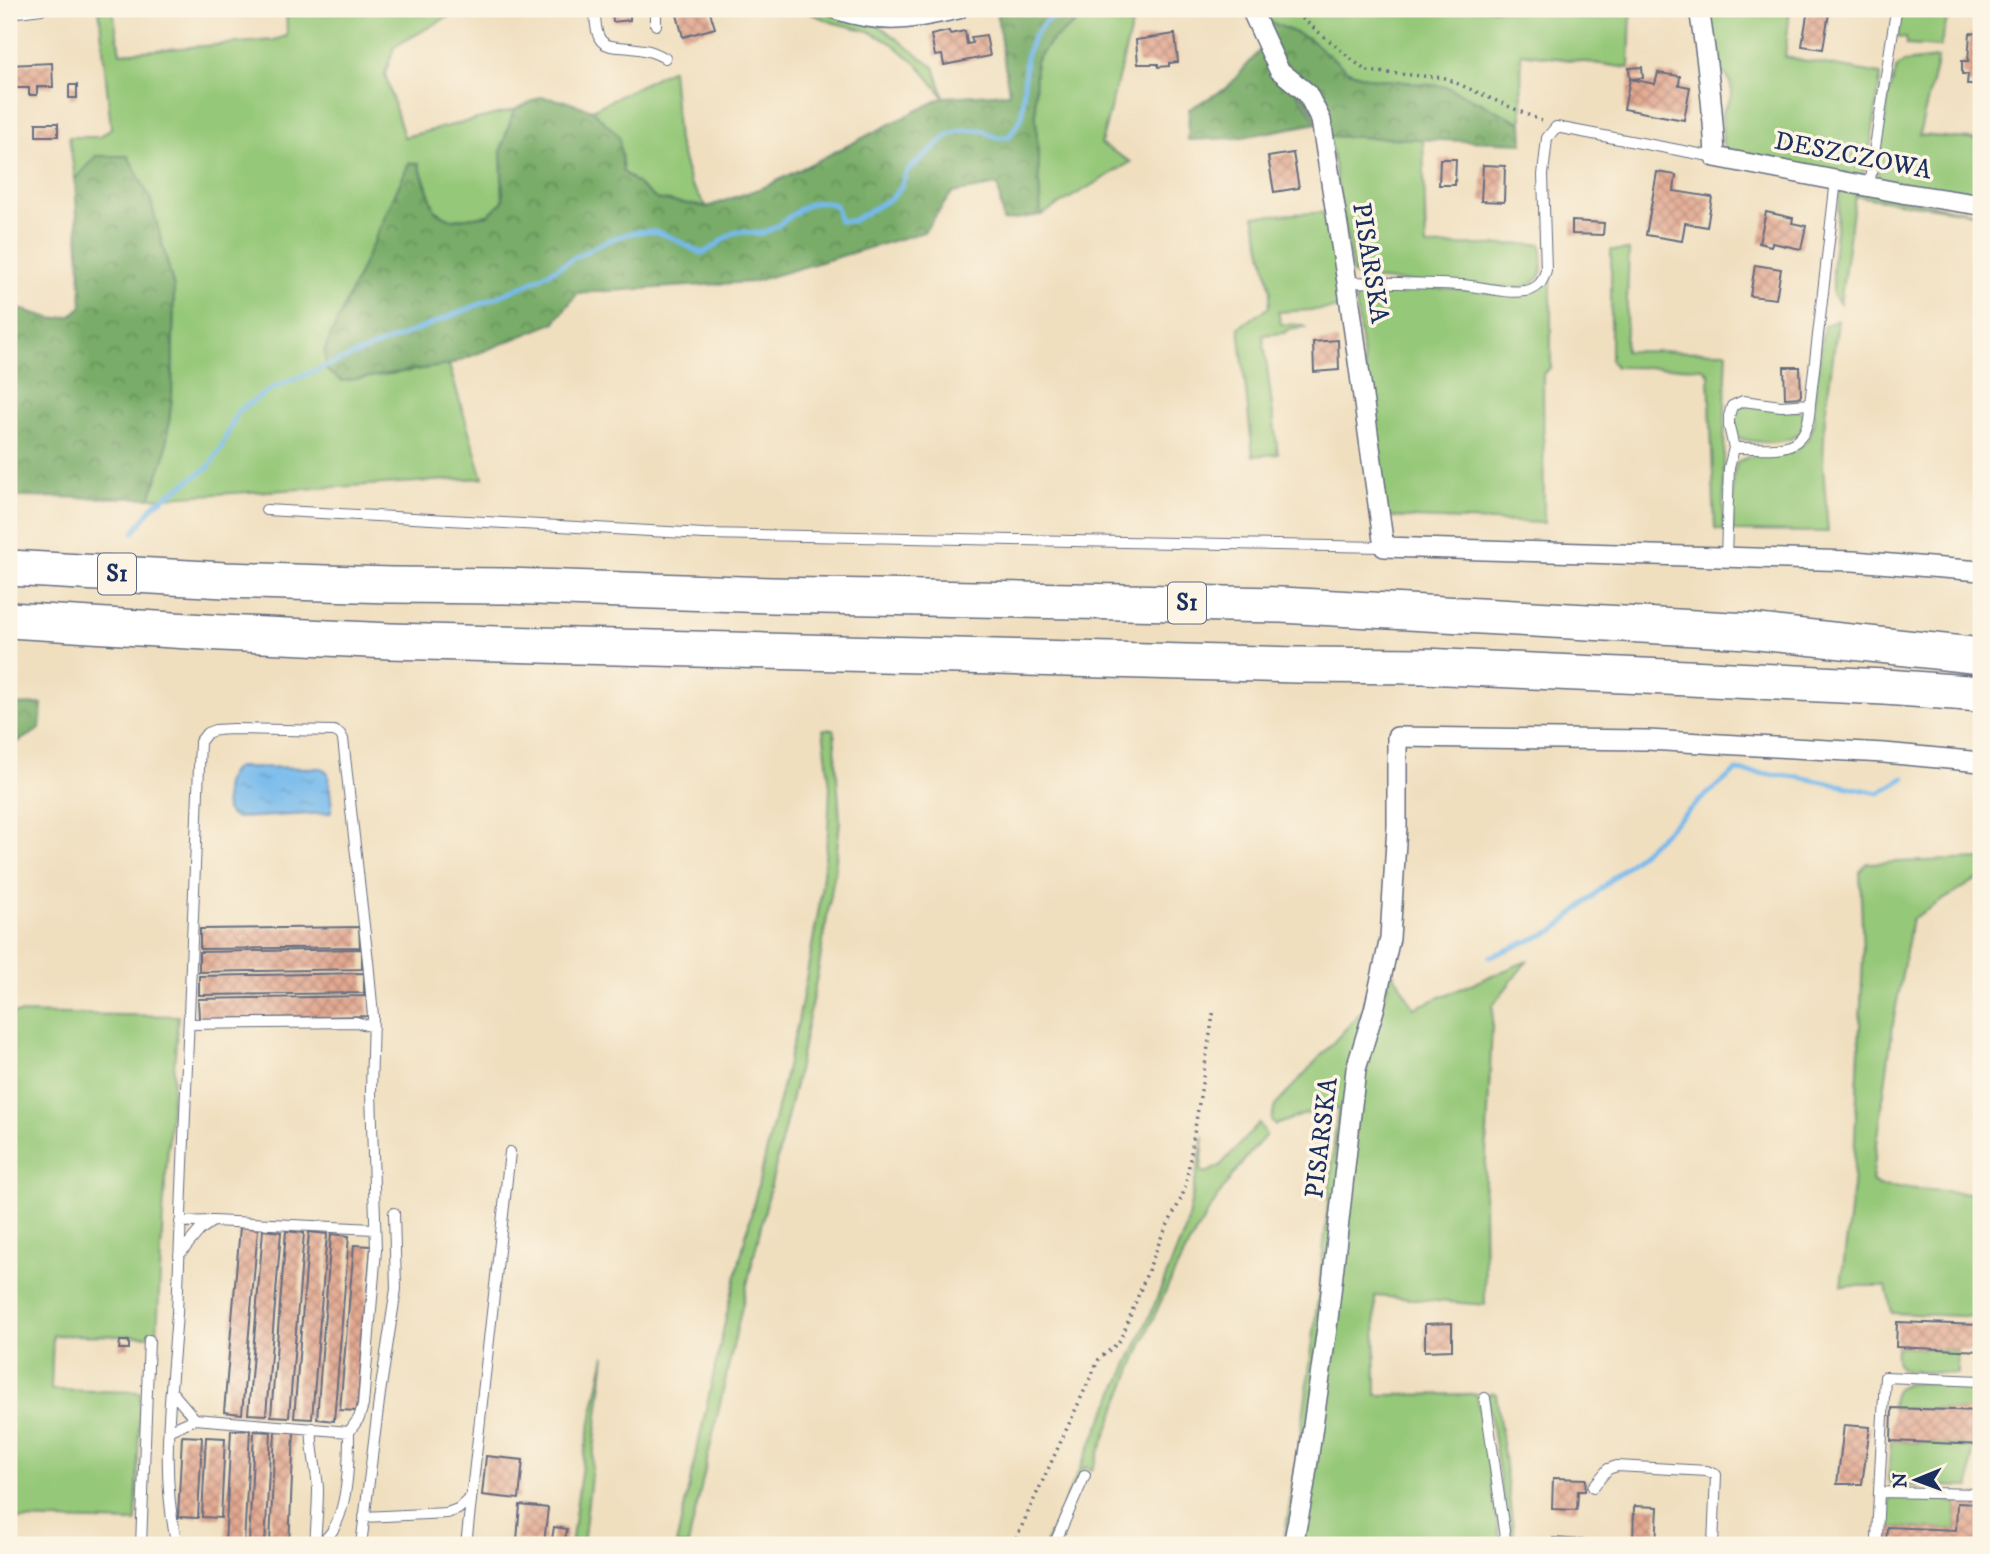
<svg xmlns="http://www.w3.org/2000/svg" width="1990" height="1554" viewBox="0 0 1990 1554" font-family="'IM FELL DW Pica',serif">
<defs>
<pattern id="forest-crowns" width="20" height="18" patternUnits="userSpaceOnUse" patternTransform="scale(1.75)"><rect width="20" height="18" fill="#78ac68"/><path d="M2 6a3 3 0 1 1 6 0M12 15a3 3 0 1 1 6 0" fill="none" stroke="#628c59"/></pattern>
<pattern id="water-ripples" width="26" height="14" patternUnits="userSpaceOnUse" patternTransform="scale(1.75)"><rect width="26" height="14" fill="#76baec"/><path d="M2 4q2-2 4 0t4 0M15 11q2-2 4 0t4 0" fill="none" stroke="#6098c2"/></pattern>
<pattern id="building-cross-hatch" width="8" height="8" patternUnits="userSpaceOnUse" patternTransform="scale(1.75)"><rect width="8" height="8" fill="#e3a991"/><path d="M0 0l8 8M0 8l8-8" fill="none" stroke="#b78a7a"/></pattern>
</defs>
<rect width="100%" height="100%" fill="#fcf5e5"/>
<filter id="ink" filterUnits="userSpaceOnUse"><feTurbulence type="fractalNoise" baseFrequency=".0143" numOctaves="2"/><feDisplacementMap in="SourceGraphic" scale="14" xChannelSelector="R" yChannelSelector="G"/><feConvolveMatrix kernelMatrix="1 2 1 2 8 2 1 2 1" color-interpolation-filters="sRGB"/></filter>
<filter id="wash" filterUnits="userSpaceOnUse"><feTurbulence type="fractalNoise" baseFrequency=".00686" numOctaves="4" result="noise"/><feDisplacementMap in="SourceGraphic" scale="28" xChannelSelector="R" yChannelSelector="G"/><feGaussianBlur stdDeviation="1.57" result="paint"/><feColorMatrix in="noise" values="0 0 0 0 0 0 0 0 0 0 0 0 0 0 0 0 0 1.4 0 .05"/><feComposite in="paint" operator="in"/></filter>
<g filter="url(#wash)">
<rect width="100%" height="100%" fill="#f0dfbf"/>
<path fill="#95c878" stroke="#587c6b" stroke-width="2" d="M99 9H113L120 53 274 40 287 36 286 9H451V15L394 47 385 74 404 137 514 110 501 150 503 201 488 215 452 220 435 211 419 164 342 381 449 365 483 478 150 498 165 455 172 397 174 288 150 198 96 156 75 179 69 137H100L111 128Z
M800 9H821L877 25 884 29 934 67 944 97 919 66 893 44 869 31 834 23Z
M1094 9H1136L1101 144 1131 162 1041 215 1035 100 1036 61 1050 42Z
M1256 9H1631L1629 68 1521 53 1522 123 1447 87 1369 78 1348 71 1308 38 1261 18Z
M1706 9H1790L1785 57 1881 74 1868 164 1863 173 1855 176 1723 152 1722 112C1732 97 1736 95 1727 76L1720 72 1715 66Z
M1901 9H1950L1940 47 1906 45V38L1897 37Z
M1938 58 1919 135 1981 140V198L1879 179 1877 171 1889 93 1897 68 1904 62Z
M672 69 678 141 690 183 707 207 656 199 623 172 618 136 592 110Z
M1329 136 1423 139 1426 246 1541 244C1544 271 1545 286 1513 288L1364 279 1353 274Z
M1844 188 1981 214 1855 196 1840 304 1833 294V260L1840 192Z
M1332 212 1344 308 1278 312 1281 324 1302 325 1305 327 1289 329 1284 333 1263 335 1278 454 1253 456 1239 327 1269 307 1271 291 1254 216Z
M1611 250H1629L1625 351 1727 352C1724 411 1724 470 1723 530L1715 529 1709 374 1703 368 1616 367 1611 361Z
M1551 270V367L1543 374 1544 523 1384 517 1354 288 1369 286 1456 289 1511 295 1547 282Z
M1838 320 1825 415 1823 465 1828 532 1733 531V477L1737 462 1748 457 1798 448 1808 439 1813 424 1815 393 1824 326Z
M1748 403 1798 411 1803 413C1813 448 1756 445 1737 437 1733 421 1729 410 1748 403Z
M823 729H834L840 821 835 869 819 966 797 1076 746 1289 688 1545H676L728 1309 798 1022 819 908 828 831 830 787Z
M1981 859V879L1976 880 1912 919 1894 1018 1872 1181 1878 1186 1981 1194V1317L1892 1313 1886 1286H1841L1853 1185 1863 957 1860 871 1867 863Z
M1527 961 1493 1005 1484 1199 1485 1305 1375 1296 1376 1395 1477 1394 1501 1545H1299L1363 1064 1392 971 1414 1008Z
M1371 1001 1290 1545H1283C1309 1400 1323 1254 1338 1108L1319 1109 1275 1125 1271 1120 1275 1106Z
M12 1013 178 1016 163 1213 157 1336 53 1335 51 1390 140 1392 136 1522 9 1519V1036Z
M1259 1123 1266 1135C1181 1226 1138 1356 1092 1470L1085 1467 1049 1545H1045L1151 1313 1186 1228 1204 1136 1201 1171 1206 1173 1220 1166Z
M1896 1347 1957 1350V1374L1905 1371C1895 1365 1895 1358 1896 1347Z
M605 1355 583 1545H571L582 1465Z
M1915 1383 1981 1386V1411L1892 1408C1893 1389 1895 1385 1915 1383Z
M1496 1393 1515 1545H1510L1487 1394Z
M1891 1441 1972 1445 1970 1487 1891 1485 1888 1479Z
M1892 1497 1940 1498 1957 1503 1956 1530 1887 1527 1889 1501Z"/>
<path fill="url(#forest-crowns)" stroke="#4a6e63" stroke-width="2" d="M996 9H1094L1050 42 1036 61 1035 100 1041 215 1003 221 998 185 952 193 924 232 752 282 578 293 554 323 449 365 342 381 327 371 324 351 409 163H418L435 211 453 220 488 215 503 201 501 150 514 110 541 97 565 101 592 110 619 136 623 172 656 199 707 207 767 186 944 97 1009 93Z
M1261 18 1308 38 1348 71 1369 78 1447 87 1522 123 1523 143 1329 136 1286 70Z
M1262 48 1292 84 1317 123 1237 138 1188 140 1189 109 1227 88Z
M96 156H128L150 198 174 288 172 397 165 455 150 498 9 497V306L54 319 71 316 82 306 75 179Z
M42 704 40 729 9 747V705Z"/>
<path fill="url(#water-ripples)" stroke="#4874a5" stroke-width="2" d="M237 767 322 768 328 773 332 808 330 813 237 818 231 816 226 810C225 794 222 779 237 767Z"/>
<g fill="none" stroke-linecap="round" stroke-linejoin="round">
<path stroke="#76baec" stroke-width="5" d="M134 532 155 504 209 467 220 450 238 411 273 388C355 354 439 322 521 287 558 271 592 242 632 233 662 226 677 242 701 253 717 249 719 240 734 233 743 229 751 235 761 233 787 228 804 191 835 205L840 221H852L893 197 902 185 907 171 949 135 963 130H981L997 137H1009L1022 117 1026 57 1033 37 1047 20 1082 9
M1490 957 1555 930 1705 796 1736 771 1798 777 1879 793 1904 778"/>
</g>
<g id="blocks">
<path fill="url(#building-cross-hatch)" d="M612 9H630V20L613 22Z
M685 9H709L715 28 683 37 676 11Z
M1808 9 1829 13 1823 49 1802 46Z
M949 31 950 34 965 31 967 44 973 43 971 37 986 35 990 56 944 65 942 55 935 56 931 35Z
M1970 33 1981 34V84H1967L1968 74H1962V61H1968Z
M1175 34 1178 62 1169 63V66L1158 67V64H1138L1136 40Z
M52 63 53 87H37V95H29V88H9V65Z
M1642 67 1643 78 1630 79 1629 68Z
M1658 73 1680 76 1679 85 1690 87 1684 120 1624 109 1630 79 1655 84Z
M69 85H77V98H69Z
M36 123H58V136H36Z
M1293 153 1299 188 1274 192 1268 157Z
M1440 159H1456L1455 185H1439Z
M1483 165 1505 166 1504 202 1481 201Z
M1657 172 1676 175 1674 191 1712 197 1707 227 1685 223 1682 241 1646 235Z
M1766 212 1793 218 1792 223 1806 226 1801 249 1772 243 1771 246 1759 243Z
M1572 221 1604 223 1603 235 1572 234Z
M1755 265 1781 269 1776 299 1750 296Z
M1338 340 1339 370 1314 372 1313 342Z
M1784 367H1800L1801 397 1785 398Z
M359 927 360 947 200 949V929Z
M362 949V969L199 972V952Z
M364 973V993L199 995V976Z
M367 996 368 1016 199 1019 198 999Z
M240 1227 258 1229 242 1414 224 1412Z
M263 1230 281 1232 266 1415 248 1414Z
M286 1231 304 1233 289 1417 271 1416Z
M309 1232 327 1234 312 1419 294 1418Z
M331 1234 349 1236 334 1421 317 1419Z
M354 1245 371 1246 357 1411 340 1410Z
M1897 1322 1981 1325V1351L1896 1347Z
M1452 1323V1350L1425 1351V1324Z
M120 1341H129V1349H119Z
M1892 1408 1981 1411V1445L1891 1441Z
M1844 1425 1870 1427 1862 1484H1837Z
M231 1430H250L244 1545H225Z
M254 1431 271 1432 265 1545H249Z
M275 1431 294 1432 289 1545H270Z
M182 1436 202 1437 198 1518 178 1517Z
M206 1437 225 1438 221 1518 202 1517Z
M486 1456 523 1460 519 1499 482 1495Z
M1553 1478 1586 1479 1585 1491H1578L1577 1510 1552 1509Z
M1957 1503 1981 1504V1545H1886L1887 1527 1956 1530Z
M520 1505 548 1508 544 1543 517 1540Z
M1634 1506 1658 1507 1656 1545H1633Z
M554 1527 567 1529 564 1545H551Z
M1553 1538 1584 1540V1545H1553Z"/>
</g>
</g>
<g filter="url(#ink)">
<use href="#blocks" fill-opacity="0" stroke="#666d80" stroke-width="2"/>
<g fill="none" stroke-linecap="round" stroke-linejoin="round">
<g stroke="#666d80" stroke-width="12">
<path id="service" d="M595 9C595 56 609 43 644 50 652 51 659 55 665 58
M9 13 42 9
M656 25V9
M1869 186 1896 11
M1347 282C1385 283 1423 283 1461 285 1481 286 1504 294 1525 291 1538 289 1543 282 1546 270L1543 175 1547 138 1556 127 1715 157
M1734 448C1775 447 1809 458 1810 404
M266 510 704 534 1384 547
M1726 557 1729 468 1734 448 1729 426V416L1732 406 1743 401 1781 406 1810 404 1836 180
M189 1024 356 1022 373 1027
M180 1222 213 1221
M179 1255 200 1230 213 1221 374 1229
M1981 1381 1885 1377 1879 1492 1981 1494
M172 1392 195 1419
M1485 1398 1506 1545
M312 1428C310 1447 317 1469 318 1489 318 1508 316 1527 315 1545
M170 1430 195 1419 349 1432 359 1418 363 1405 376 1250 371 1092 373 1016 368 961 343 739 340 734 334 731 233 729 215 730 207 733 200 742 177 1313C172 1389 159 1470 177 1545
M1593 1487 1608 1469 1617 1466 1707 1471 1716 1475 1713 1545
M364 1517 447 1513 458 1509 470 1498
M1877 1538 1879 1492
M141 1545 149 1340
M316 1545C349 1532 349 1461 349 1432
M361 1545 380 1393 396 1289 394 1213
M466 1545 510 1152
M1054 1545 1085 1475"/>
</g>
<g stroke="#666d80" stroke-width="22">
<path id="minor" d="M835 9C884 25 909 20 958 9
M1251 9 1279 70 1307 93 1321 120 1347 282 1384 547 1853 561 1981 571
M1699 9C1707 58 1713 107 1715 157L1902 193 1981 205
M1293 1545 1304 1489 1327 1328 1356 1069 1374 1010 1390 938 1397 826V737L1647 740 1884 753 1981 762"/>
</g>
<g stroke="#666d80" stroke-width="38">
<path id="motorway" d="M9 568 225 580 391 585 506 586 771 595 1281 605 1749 631 1981 656
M9 620 222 633 390 641 1296 665 1424 666 1885 687 1981 694"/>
</g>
<path stroke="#666d80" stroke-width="3.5" stroke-dasharray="2 5" stroke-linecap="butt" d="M1284 9 1293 11 1366 71 1445 78 1544 122
M1013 1545 1099 1359 1118 1343 1123 1334 1161 1238 1182 1197 1186 1184 1214 1009"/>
<use href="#service" stroke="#fff" stroke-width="10"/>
<use href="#minor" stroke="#fff" stroke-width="19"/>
<use href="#motorway" stroke="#fff" stroke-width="35"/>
</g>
</g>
<g text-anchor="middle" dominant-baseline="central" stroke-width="7" stroke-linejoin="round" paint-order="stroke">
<g fill="#fcf5e5" stroke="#5e6a86" stroke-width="2">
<rect x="98" y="553.5" width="38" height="41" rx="5"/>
<rect x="1168" y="582.5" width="38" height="41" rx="5"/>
</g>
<g font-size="24" font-weight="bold" fill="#1b2f5e">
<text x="117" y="574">S1</text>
<text x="1187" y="603">S1</text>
</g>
<g font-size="26" fill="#1b2f5e" stroke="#fcf5e5">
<text transform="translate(1853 156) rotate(11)">DESZCZOWA</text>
<text transform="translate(1370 263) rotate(81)">PISARSKA</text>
<text transform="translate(1322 1138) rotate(-83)">PISARSKA</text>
</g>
</g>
<rect width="1990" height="1554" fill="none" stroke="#fcf5e5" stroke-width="35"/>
<g transform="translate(1916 1480) rotate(269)" stroke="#fcf5e5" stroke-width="5" paint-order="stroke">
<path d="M0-5L12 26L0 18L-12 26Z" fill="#1b2f5e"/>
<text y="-10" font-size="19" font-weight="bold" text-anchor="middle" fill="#1b2f5e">N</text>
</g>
</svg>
